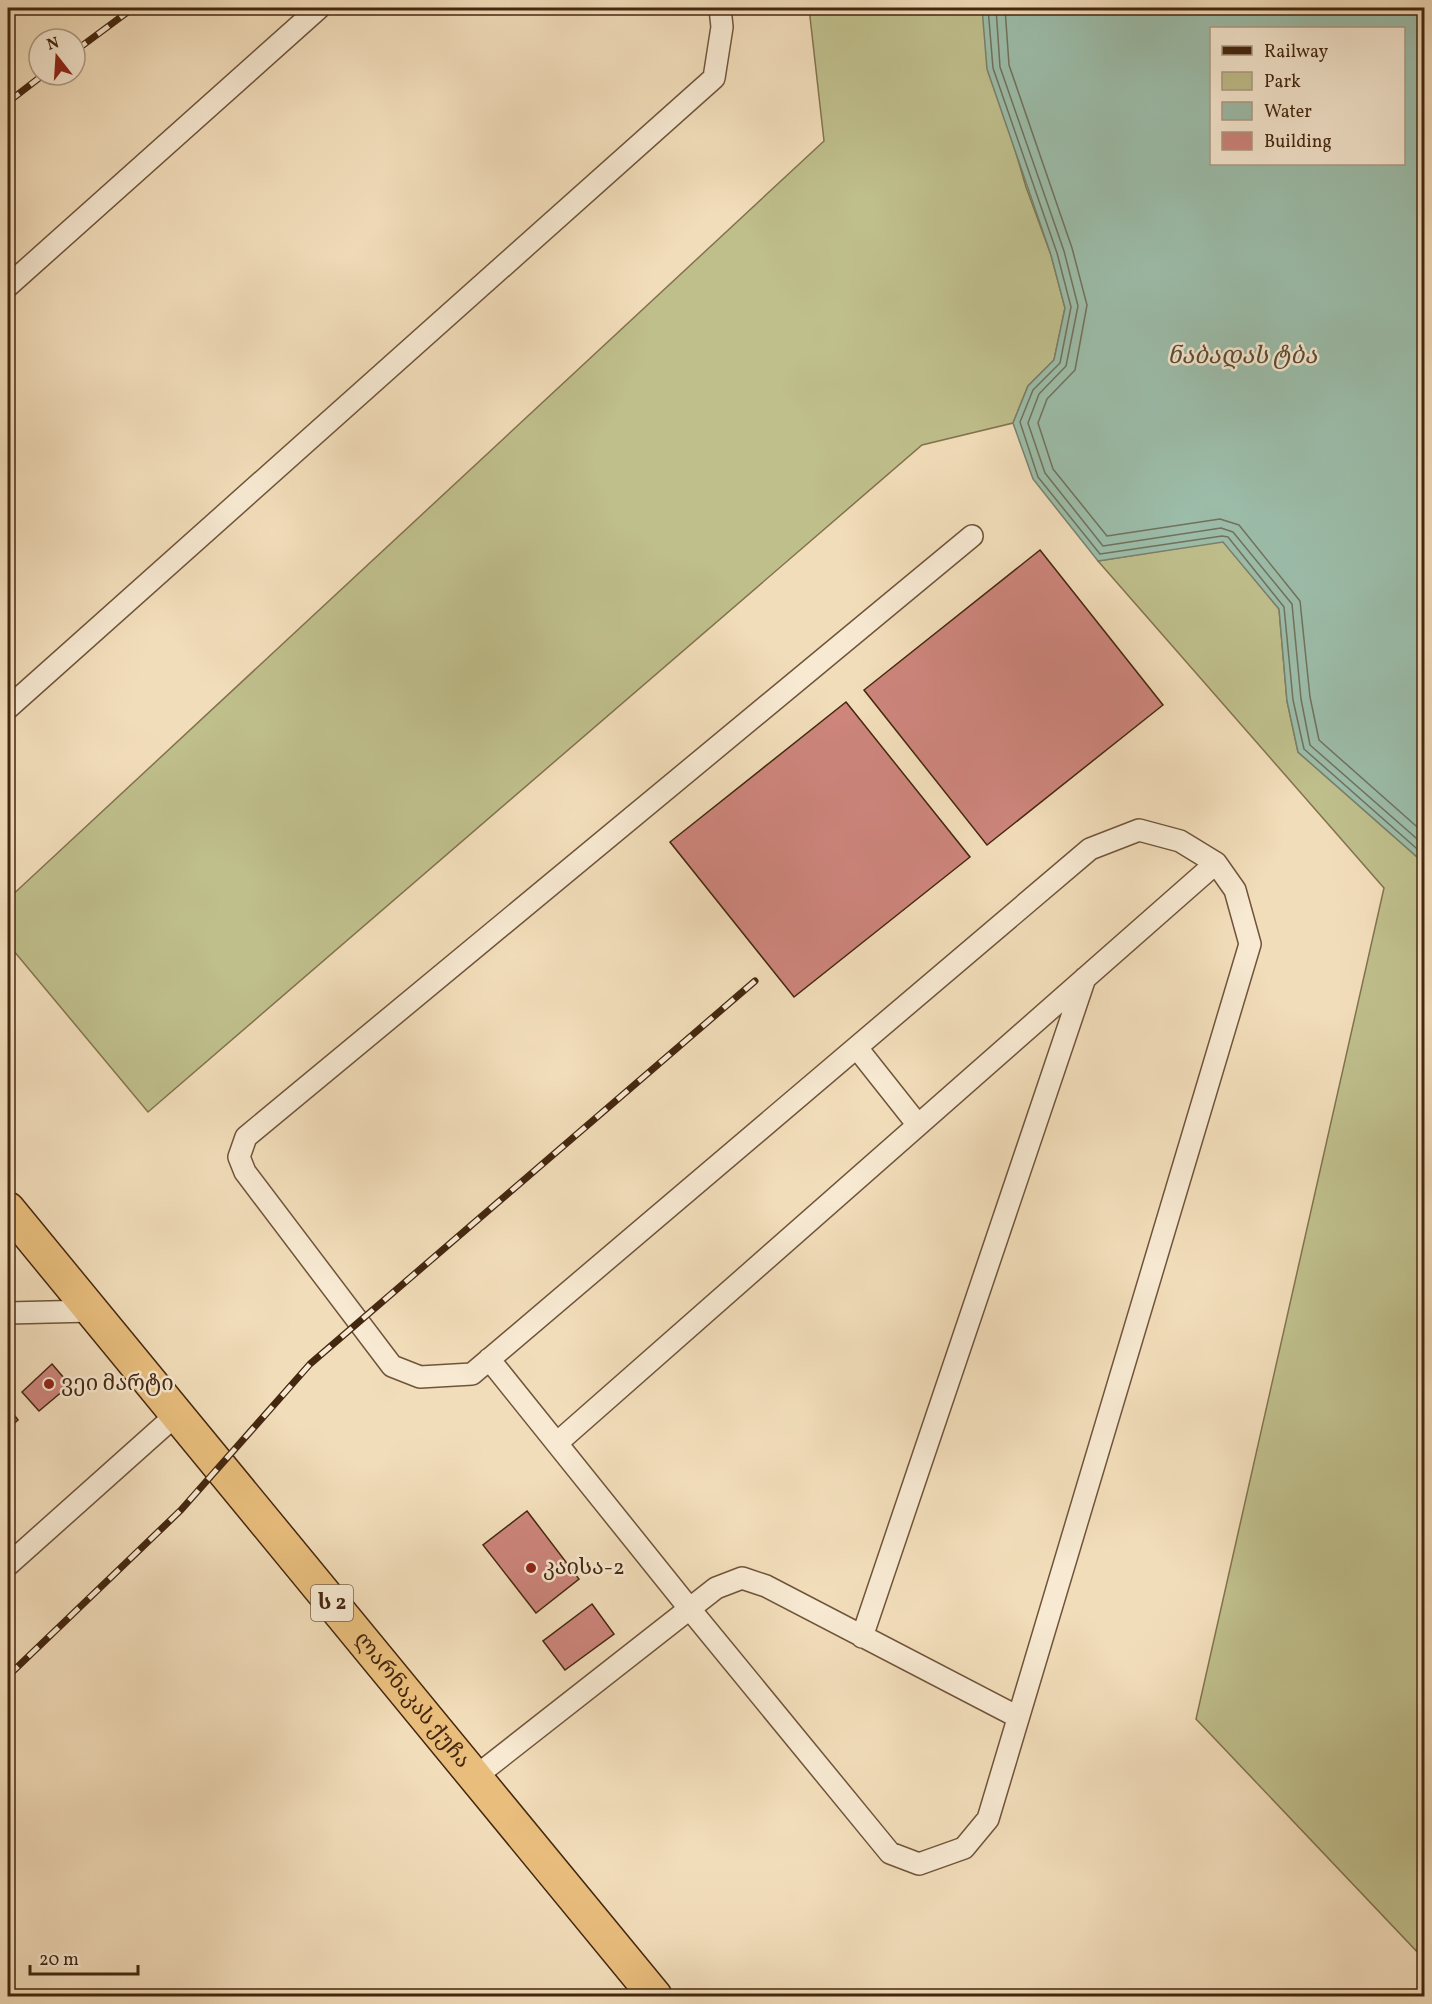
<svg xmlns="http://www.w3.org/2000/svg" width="1432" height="2004" viewBox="0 0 1432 2004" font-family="Vollkorn,'Noto Serif Georgian',serif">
<rect width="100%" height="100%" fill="#f2ddba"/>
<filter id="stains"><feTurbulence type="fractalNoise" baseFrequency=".00333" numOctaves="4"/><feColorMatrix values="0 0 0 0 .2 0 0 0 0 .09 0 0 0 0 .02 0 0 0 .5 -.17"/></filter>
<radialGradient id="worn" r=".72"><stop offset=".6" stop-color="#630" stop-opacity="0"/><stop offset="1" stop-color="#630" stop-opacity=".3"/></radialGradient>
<path fill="#bfbf8c" stroke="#82734e" stroke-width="1.5" d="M809 8H982L1008 126 1026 187 1051 255 1065 308 1054 360 1028 386 1013 423 922 445 148 1112 8 944V899L824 141Z
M1223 541 1279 609 1287 701 1298 752 1424 863V1959L1196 1719 1384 888 1098 561Z"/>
<path fill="#9cbdaa" stroke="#79816c" stroke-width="1.5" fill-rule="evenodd" d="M982 8H1424V863L1298 752 1287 701 1279 609 1223 542 1098 561 1033 479 1013 423 1028 386 1054 360 1065 308 1051 255 987 69ZM1212 28H1404V164H1212Z"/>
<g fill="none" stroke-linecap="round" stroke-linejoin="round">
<path stroke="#70725c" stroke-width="1.5" d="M988 8 993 68 1057 253 1071 307 1060 363 1033 390 1020 422 1038 477 1100 554 1222 536 1228 537 1284 607 1293 700 1304 749 1424 855
M996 8 1000 67 1064 251 1078 306 1066 366 1039 394 1028 423 1045 473 1103 546 1221 528 1233 532 1292 604 1301 699 1310 745 1424 845
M1005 8 1009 65 1072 248 1087 305 1075 370 1047 399 1038 423 1053 469 1107 536 1220 519 1239 525 1300 601 1310 697 1319 740 1424 833"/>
</g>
<path fill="#cd857c" stroke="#44270f" stroke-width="1.5" d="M1040 550 1163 705 987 845 864 690Z
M846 702 970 857 794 997 670 842Z
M52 1364 70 1385 39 1411 22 1392Z
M8 1407 18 1420 8 1429Z
M527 1511 579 1579 536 1613 483 1545Z
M592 1604 614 1634 565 1670 543 1641Z"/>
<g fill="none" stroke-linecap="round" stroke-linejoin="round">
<g stroke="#70543a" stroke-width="24">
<path id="lane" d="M8 286 319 8
M8 708 714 78 722 27 720 8
M857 1048 918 1125
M8 1313 91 1311
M489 1359 689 1608 890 1853 919 1864 964 1848 988 1819 1250 944 1235 890 1216 863 1180 841 1139 830 1090 849 472 1374 420 1377 392 1366 245 1172 239 1157 246 1137 972 536
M557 1443 1216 863
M8 1565 177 1414
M862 1637 1085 978
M475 1777 716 1588 742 1578 766 1586 1018 1717"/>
</g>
<g stroke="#44270f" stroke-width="36">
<g id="highway">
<path id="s1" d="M8 1209 655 1996"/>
</g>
</g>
<use href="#lane" stroke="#f7e9d2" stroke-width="21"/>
<use href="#highway" stroke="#e9be7d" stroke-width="33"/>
<g stroke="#44270f" stroke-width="7">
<path id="rail" d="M75 51 133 8
M8 102 43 75
M8 1676 181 1510 310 1364 755 981"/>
</g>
<use href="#rail" stroke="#f7e9d2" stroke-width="4.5" stroke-dasharray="14" stroke-linecap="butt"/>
</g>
<g fill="#8f2418" stroke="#f7e9d2" stroke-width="2">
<circle cx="49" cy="1384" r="6"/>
<circle cx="531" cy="1568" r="6"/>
</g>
<g text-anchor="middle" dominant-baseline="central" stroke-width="5" stroke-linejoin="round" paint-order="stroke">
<rect fill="#f7e9d2" stroke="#7a614a" stroke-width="1.5" x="311" y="1585" width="42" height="36" rx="4.5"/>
<g font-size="21" font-weight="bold" fill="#44270f">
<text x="332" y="1603">ს 2</text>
</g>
<g font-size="22" fill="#44270f" stroke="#f7e9d2" text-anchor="start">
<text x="61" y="1384">ვეი მარტი</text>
<text x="543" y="1568">კაისა-2</text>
</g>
<g font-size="22" fill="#44270f" stroke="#f7e9d2">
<text stroke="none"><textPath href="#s1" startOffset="636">ლარნაკას ქუჩა</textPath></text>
</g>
<g font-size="24" font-style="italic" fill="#5a4c36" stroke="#f7e9d2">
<text x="1242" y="357">ნაბადას ტბა</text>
</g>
</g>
<rect width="1432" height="2004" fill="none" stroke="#f2ddba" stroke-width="30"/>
<rect x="9" y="9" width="1414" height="1986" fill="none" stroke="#44270f" stroke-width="3"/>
<rect x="15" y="15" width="1402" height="1974" fill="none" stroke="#44270f" stroke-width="1.5"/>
<rect x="1210" y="27" width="195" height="138" fill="#f7e9d2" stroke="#af9b84" stroke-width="1.5"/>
<rect x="1222" y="46" width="30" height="9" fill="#44270f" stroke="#af9b84" stroke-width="1.5"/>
<text x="1264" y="57" font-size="18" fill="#44270f">Railway</text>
<rect x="1222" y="72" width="30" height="18" fill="#bfbf8c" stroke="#af9b84" stroke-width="1.5"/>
<text x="1264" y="87" font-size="18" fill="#44270f">Park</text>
<rect x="1222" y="102" width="30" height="18" fill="#9cbdaa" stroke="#af9b84" stroke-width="1.5"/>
<text x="1264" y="117" font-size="18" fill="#44270f">Water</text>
<rect x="1222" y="132" width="30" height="18" fill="#cd857c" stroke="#af9b84" stroke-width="1.5"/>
<text x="1264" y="147" font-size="18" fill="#44270f">Building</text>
<g transform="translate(57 57) rotate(343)"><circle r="28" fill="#f7e9d2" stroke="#af9b84" stroke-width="1.5"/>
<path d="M0-4.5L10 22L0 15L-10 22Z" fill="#8f2418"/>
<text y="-9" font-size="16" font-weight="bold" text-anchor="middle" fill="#44270f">N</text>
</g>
<path d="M30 1965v9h108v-9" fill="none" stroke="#44270f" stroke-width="3"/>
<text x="39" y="1965" font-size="18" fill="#44270f" stroke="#f7e9d2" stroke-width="4.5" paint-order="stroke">20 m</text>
<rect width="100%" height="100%" filter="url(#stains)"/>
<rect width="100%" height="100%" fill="url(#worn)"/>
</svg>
